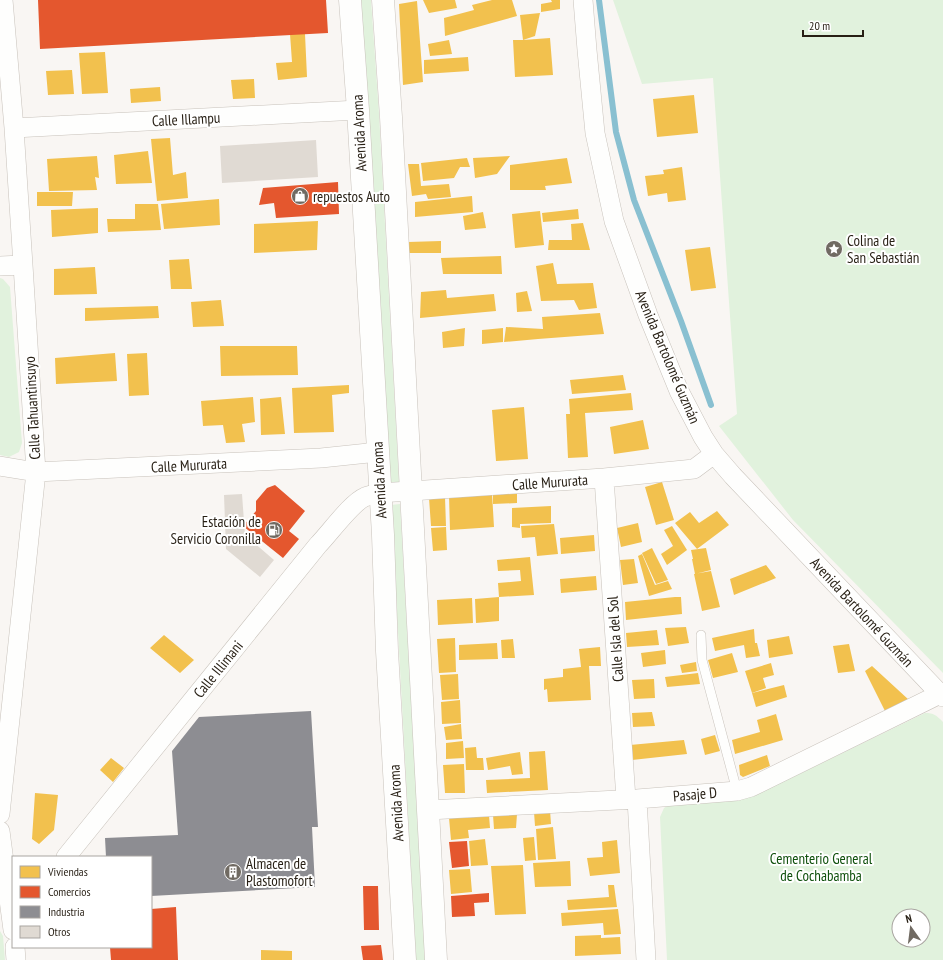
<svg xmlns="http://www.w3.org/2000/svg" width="943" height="960" viewBox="0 0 943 960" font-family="'PT Sans Narrow',sans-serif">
<rect width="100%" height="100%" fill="#f9f6f3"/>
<path fill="#e1f2dd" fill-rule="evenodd" d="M361 0H371L379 113 399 482H390Z
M613 0H943V673L793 520 719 426 737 414 713 78 642 84Z
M0 278 3 279 10 287 22 443 19 452 9 457 0 455Z
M400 504 426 960H416L391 505Z
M925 713C934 713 936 715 943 722V960H667L660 817 664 808 672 803 751 796 760 793ZM899 916H923V940H899Z
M0 931 3 936 5 960H0Z"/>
<path fill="#f2c14e" d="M423 0H455L457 8 429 13Z
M492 0H512L517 16 445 36 444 18 474 10 472 5Z
M551 0H560V9L541 12V4L552 2Z
M417 1 423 82 403 85 399 4Z
M540 13 535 36 523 40 550 38 553 75 515 77 513 40H523L520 15Z
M290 34H305L307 77 278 80 276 63 292 62Z
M449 40 452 54 430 56 428 44Z
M105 52 108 93 82 94 79 53Z
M468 57 469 71 424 74V60Z
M72 70 74 94 48 95 46 71Z
M254 79 255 98 233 99 231 80Z
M160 87 161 101 131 103 130 89Z
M694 95 698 133 657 137 653 99Z
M170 138 173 175 186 172 188 198 157 201 151 139Z
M148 151 152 183 116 184 114 155Z
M97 156 99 178 95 177 97 190 49 191 47 159Z
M510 156 497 174 475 178 473 158Z
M467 158 470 167H460L454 178 423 181 421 163Z
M567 158 572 183 545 186 546 190H510V165Z
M408 164H419L421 186 449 184 451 197 428 199 426 194 412 196Z
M682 167 686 200 668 202 667 193 648 196 645 176 664 174 663 170Z
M37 192H73L72 206H37Z
M472 196 473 212 415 217V202Z
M219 199 220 225 164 229 161 204Z
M135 204H158L161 230 108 232 107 219H135Z
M98 208V233L52 237 51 210Z
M578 209 579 219 543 222 542 213Z
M540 211 544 245 515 248 512 214Z
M483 212 486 228 465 230 463 216Z
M318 221 317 250 254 253V224Z
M583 223 590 250H548L549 240H572L571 224Z
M441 241V253H409L408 242Z
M710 247 716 288 691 291 685 250Z
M501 256 502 274H443L441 258Z
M189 259 192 289H171L169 260Z
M553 263 557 284 593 283 597 308 579 310 574 300 541 301 536 266Z
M95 267 97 294 54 295V269Z
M446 290 447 298 494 294 496 311 420 318 421 292Z
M527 291 532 311 517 312 516 293Z
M221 300 224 326 193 327 191 302Z
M158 306 159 318 85 321V308Z
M600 313 604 334 538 339 504 342 506 327 543 329 542 317Z
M465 328 464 346 443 348 442 332Z
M503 328V342L482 344V330Z
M220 346H297L298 375 221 376Z
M115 353 117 381 56 384 55 358Z
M147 353 149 395 129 396 127 354Z
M623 375 626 390 572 394 570 380Z
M349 385V393L332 395 334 432 294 433 292 388Z
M631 393 633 410 585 413 588 457 568 458 566 414H570L569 399Z
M253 397 255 422 242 424 245 442 226 443 223 425 203 426 201 401Z
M281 397 285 434 261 435 260 399Z
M524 407 528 459 496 461 492 410Z
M643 420 649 449 614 454 610 427Z
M662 482 674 520 656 525 645 487Z
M493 492H517V503L493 504Z
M492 493 494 527 450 530 449 496Z
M445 497 446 526H431L429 498Z
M551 506V523L520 524V528L512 527V508Z
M717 511 729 525 697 549 675 523 690 512 699 523Z
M638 523 642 542 621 547 617 528Z
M554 524 558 554 537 556 535 537 522 538 521 526Z
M672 526 687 550 667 565 661 554 673 546 664 530Z
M446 527 447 550 433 551 431 528Z
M594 535 595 551 561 554 560 538Z
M652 548 668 580 656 584 642 553Z
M706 548 711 570 695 574 692 559H693L691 550Z
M642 554 655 585 668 581 672 589 649 596 638 556Z
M530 557 534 595 499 597 498 583 521 581 520 570 498 571 497 560Z
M634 559 638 583 623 585 620 560Z
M766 565 776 578 734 595 730 579Z
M711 571 720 607 702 611 694 574Z
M596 576 597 590 561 593 560 579Z
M499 597V621L476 623 475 599Z
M675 597H681L682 614 626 620 625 602Z
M472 598 473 623 438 625 437 600Z
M686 627 689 643 668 646 665 628Z
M754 629 755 643H757L760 656 746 658 744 645 715 651 712 638Z
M657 630 659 645 627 647 626 633Z
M164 635 194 660 180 673 150 648Z
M789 636 793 654 769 658 767 640Z
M455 638 456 672 439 673 437 639Z
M513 639 515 658H502L501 640Z
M497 643 498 659 459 660V645Z
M849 644 855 671 838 673 833 646Z
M600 647 601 666H589L591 700 548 702 547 689 544 690V679L563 677V669L581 667 579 649Z
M665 650 666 664 643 667 641 653Z
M732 653 738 672 713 678 708 660Z
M696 662 697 671 682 673 680 665Z
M771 663 774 675 763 678 766 688 752 693 745 671Z
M872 666 909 700 885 711 865 671Z
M698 673 700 684 667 687 665 677Z
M458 674 459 699 442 700 440 675Z
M654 679 655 698 634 699 632 680Z
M784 685 787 697 756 707 752 693Z
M460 700 461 723 442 724 441 702Z
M652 712 655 726 633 727 632 713Z
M776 714 783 740 735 754 732 740 760 732 757 720Z
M461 724 462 739 446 740 444 727Z
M715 735 720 751 705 755 701 739Z
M684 740 687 754 632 760 630 745Z
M463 741 464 758 446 759V743Z
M476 747 477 758H483L484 770H466L465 748Z
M545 751 548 790 487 793 486 780 530 778 529 752Z
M520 752 523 774 512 775 510 766 488 770 486 758Z
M767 755 770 766 743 777 740 775 739 765Z
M111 758 124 768 113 782 100 770Z
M464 764 465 793H445L443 765Z
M35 793 58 795 54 830 39 844 32 839Z
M550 810 551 824 535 826 534 812Z
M517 814 516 828 494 829 493 815Z
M489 815 490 828 468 830 469 838 451 840 449 818Z
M553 827 556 859 538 860 536 829Z
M534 837 536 860 525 861 523 838Z
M485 839 488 865 471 866 469 841Z
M617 840 620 873 590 876 587 858 603 857 602 842Z
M570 861 571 886 535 887 533 863Z
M523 865 526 914 495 915 491 866Z
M470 869 472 892 451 894 449 870Z
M608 885H614L617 907 568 910 567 900 609 897Z
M618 909 621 934 604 935 603 923 562 926 561 913Z
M601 935V938L620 937 621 954 575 956V936Z
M261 950 292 951V960H261Z"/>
<path fill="#e4572e" d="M38 0H326L328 33 40 49Z
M338 182 339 214 276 218 274 203 259 205 263 188Z
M275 485 305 511 289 531 299 539 283 558 243 526 256 511V501L267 488Z
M467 841 469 866 452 868 449 842Z
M363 886H378L379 930H364Z
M489 893V902L474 903 475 916 452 917 451 896Z
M176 907 178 960H111L110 947H151V909Z
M381 945 383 960H363L361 946Z"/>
<path fill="#8d8d92" d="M311 711 318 827H312L315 887 151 896V857H106L105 838 178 835 172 751 199 717Z"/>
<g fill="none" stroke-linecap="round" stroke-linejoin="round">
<path stroke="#89c0d1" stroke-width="6" d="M599 0 616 132 634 200 681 321 711 405"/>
</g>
<path fill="#e0dad3" d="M316 140 318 177 222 183 220 146Z
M242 494 245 535 274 560 260 577 226 549 224 495Z"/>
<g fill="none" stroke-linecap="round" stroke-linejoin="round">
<g stroke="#c8c2bb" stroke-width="10">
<path id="service" d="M701 635 702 660 737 791"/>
</g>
<g stroke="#c8c2bb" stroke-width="20">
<path id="minor" d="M583 0 587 50 595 133 614 221 648 315 679 391 703 437 714 454 733 476 943 697
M14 128 358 110
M0 266 23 265
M0 466 36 472 321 458 378 452
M604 478 626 799
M637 799 646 960
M428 810 637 799 737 791 751 787 940 694
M0 814 36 472 23 265 14 128 3 0
M0 831 13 930
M66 857 318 545C329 534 352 502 365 497 376 492 399 492 411 491L604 478 694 469 714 454
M15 947 16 960"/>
</g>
<g stroke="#c8c2bb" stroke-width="23">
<path id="secondary" d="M350 0 358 110 383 535 387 651 405 960
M383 0 391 117 436 960"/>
</g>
<use href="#service" stroke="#fefefd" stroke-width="9"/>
<use href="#minor" stroke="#fefefd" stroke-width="19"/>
<use href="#secondary" stroke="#fefefd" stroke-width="22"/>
</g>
<defs>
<g id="shop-disc" transform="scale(0.9)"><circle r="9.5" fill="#706a62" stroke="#fff"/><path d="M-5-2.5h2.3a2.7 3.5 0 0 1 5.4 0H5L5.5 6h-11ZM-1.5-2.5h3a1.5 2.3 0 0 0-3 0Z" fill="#fff"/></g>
<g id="sight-disc" transform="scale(0.9)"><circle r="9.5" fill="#706a62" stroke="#fff"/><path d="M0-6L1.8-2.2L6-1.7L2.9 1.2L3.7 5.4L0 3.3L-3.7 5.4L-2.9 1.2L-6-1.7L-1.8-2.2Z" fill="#fff"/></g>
<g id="fuel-disc" transform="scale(0.9)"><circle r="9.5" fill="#706a62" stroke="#fff"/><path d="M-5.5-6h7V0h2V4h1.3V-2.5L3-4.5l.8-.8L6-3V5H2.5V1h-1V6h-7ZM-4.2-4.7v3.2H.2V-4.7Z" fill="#fff"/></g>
<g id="building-disc" transform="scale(0.9)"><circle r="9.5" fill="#706a62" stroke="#fff"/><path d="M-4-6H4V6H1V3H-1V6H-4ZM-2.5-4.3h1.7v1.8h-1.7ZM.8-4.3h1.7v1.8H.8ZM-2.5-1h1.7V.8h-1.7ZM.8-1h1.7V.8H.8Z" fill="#fff"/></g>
</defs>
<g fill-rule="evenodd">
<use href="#shop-disc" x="300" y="196"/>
<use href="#sight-disc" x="834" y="249"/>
<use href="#fuel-disc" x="274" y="530"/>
<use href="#building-disc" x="233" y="872"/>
</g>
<g text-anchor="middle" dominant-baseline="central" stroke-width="4" stroke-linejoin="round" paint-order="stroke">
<g font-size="15" fill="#271f14" stroke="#fff">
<text transform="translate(186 119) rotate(-3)">Calle Illampu</text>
<text transform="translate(359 133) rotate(-93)">Avenida Aroma</text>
<text transform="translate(668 357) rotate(67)">Avenida Bartolomé Guzmán</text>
<text transform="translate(32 408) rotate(-93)">Calle Tahuantinsuyo</text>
<text transform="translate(189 465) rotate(-3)">Calle Mururata</text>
<text transform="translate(379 480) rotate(-93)">Avenida Aroma</text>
<text transform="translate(550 482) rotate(-4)">Calle Mururata</text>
<text transform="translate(862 612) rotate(47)">Avenida Bartolomé Guzmán</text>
<text transform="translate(615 639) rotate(-94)">Calle Isla del Sol</text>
<text transform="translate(218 669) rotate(-51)">Calle Illimani</text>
<text transform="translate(695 794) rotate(-5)">Pasaje D</text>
<text transform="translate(396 803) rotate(-93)">Avenida Aroma</text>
</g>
<g font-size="15" fill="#271f14" stroke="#fff" text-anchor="start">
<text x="313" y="196">repuestos Auto</text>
<text x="847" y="240">Colina de<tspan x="847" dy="17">San Sebastián</tspan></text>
<text x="261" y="521" text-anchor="end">Estación de<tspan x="261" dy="17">Servicio Coronilla</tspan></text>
<text x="246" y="863">Almacen de<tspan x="246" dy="17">Plastomofort</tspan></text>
</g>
<g font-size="15" fill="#0f500c" stroke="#fff">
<text x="821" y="858">Cementerio General<tspan x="821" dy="17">de Cochabamba</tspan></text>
</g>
</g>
<rect x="12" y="856" width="140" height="92" fill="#ffffff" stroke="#a9a5a1"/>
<rect x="20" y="866" width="20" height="12" fill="#f2c14e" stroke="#a9a5a1"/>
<text x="48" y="876" font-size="12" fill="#271f14">Viviendas</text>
<rect x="20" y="886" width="20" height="12" fill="#e4572e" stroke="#a9a5a1"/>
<text x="48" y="896" font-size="12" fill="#271f14">Comercios</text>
<rect x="20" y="906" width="20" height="12" fill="#8d8d92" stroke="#a9a5a1"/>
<text x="48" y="916" font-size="12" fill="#271f14">Industria</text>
<rect x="20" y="926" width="20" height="12" fill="#e0dad3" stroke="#a9a5a1"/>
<text x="48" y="936" font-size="12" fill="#271f14">Otros</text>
<g transform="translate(911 928) rotate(346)"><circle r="19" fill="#ffffff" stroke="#a9a5a1"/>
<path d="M0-3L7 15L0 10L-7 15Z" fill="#706a62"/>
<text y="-6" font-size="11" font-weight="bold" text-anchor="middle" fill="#271f14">N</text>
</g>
<path d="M803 30v6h60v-6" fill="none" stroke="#271f14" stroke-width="2"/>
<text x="809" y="30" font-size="12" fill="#271f14" stroke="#ffffff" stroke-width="3" paint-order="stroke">20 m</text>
</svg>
